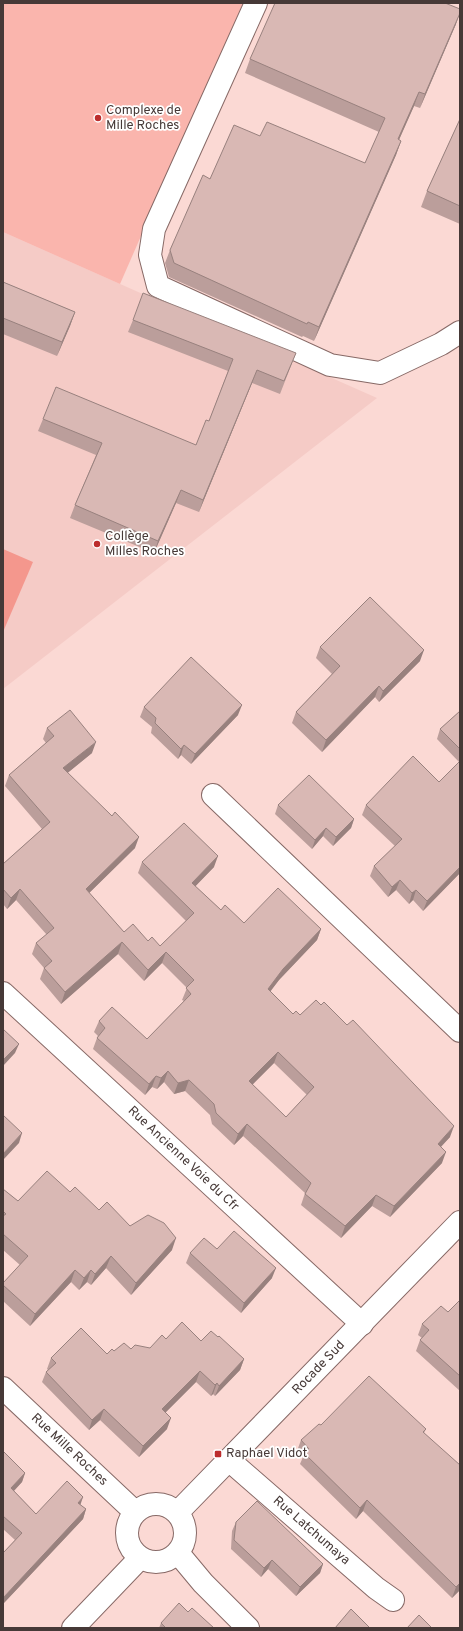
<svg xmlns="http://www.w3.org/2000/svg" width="463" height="1631" viewBox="0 0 463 1631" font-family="Overpass,sans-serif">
<rect width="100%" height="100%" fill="#fbd9d4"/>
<path fill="#f5cbc6" d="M3 232 377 398 3 689Z"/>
<path fill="#fab5ad" d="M3 3H243L120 284 3 232Z"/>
<path fill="#f4978d" d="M3 549 33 562 3 632Z"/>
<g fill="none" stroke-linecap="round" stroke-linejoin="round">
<g stroke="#876966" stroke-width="24">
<path id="minor" d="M256 3 154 229 150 255 158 286 330 365 380 373 441 344 460 332
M213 795 460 1031
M3 993 362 1324
M3 1388 135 1512
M230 1461 376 1588 393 1600"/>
</g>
<g stroke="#876966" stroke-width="24">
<path id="tertiary" d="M178 1553 203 1583 248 1628"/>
</g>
<g stroke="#876966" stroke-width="24">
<path id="secondary" d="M127 1533a29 29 0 1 1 58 0a29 29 0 1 1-58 0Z
M177 1513 460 1222
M73 1628 140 1558"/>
</g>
<use href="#minor" stroke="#fff" stroke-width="22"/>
<use href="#tertiary" stroke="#fff" stroke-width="22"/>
<use href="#secondary" stroke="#fff" stroke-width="22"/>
</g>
<path fill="#bb9e9b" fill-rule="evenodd" d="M456 24 420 108 414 106 399 140 401 141 396 155 314 341 303 336 302 337 169 277 165 263 170 250 210 179 260 136 365 163 379 132 245 73 250 59Z
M460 119V224L421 207 427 191Z
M3 282 75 312 70 326 57 356 3 334Z
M133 320 296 353 280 394 252 383 199 512 176 503 154 553 70 518 75 505 96 455 38 431 43 419 196 445 209 421 228 371 128 332Z
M320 647 420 661 379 702 375 697 322 752 292 723 296 712 332 674 316 658Z
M144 707 238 715 191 764 181 755 178 759 151 733 152 727 140 717Z
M460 711V873L423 911 413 900 409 904 396 890 388 897 370 876 374 866 395 846 362 815 366 805 439 782 459 762 437 739 440 729Z
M47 728 92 753 67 773 135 848 89 893 124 932 160 946 186 921 138 873 142 862 214 867 195 886 221 910 244 923 321 929 317 940 279 980 270 991 293 1014 300 1015 450 1137 441 1147 442 1163 390 1217 372 1206 341 1238 301 1205 305 1193 243 1136 234 1145 212 1124 210 1115 185 1091 174 1094 164 1082 157 1089 152 1087 145 1095 93 1049 97 1038 98 1036 94 1032 99 1021 147 1039 184 1001 182 1000 187 988 162 963 144 981 118 954 61 1004 40 979 44 968 32 954 36 943 47 935 16 900 7 909 3 904V864L42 829 5 786 9 775 46 743 43 739ZM274 1063 307 1095 286 1117 252 1085Z
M278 805 354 819 351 828 333 846 323 836 312 849 275 814Z
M3 1189 18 1201 70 1192 99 1210 130 1226 172 1250 131 1295 106 1268 91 1285 87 1282 79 1290 71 1282 30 1326 3 1301V1283L20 1265 3 1250Z
M217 1249 272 1278 241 1313 186 1263 190 1253Z
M460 1300V1391L416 1351 420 1340 422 1338 418 1335 422 1324 448 1312Z
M218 1337 244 1359 240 1370 215 1396 213 1394 211 1396 196 1382 165 1413 167 1429 139 1457 100 1420 89 1430 42 1382 46 1372 48 1370 47 1369 51 1358 107 1354 114 1351 150 1348 166 1339 201 1341Z
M321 1425 426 1429 424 1433 460 1590 452 1598 363 1511 356 1519 300 1464 303 1457 297 1451 301 1440Z
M3 1451 25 1473 22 1482 14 1491 36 1514 80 1505 86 1509 83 1519 3 1604V1553L15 1540 3 1529Z
M236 1522 323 1564 320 1573 296 1596 268 1569 261 1577 231 1549 232 1531Z
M188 1612 214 1628H159L161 1623Z"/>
<path fill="#98817e" d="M460 13 456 24 420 108 425 94Z
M419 92 414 106 393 153 398 139Z
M401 141 396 155 314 341 319 327Z
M75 312 70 326 57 356 62 342Z
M257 370 252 383 199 512 203 500Z
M181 490 176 503 154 553 158 541Z
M424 650 420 661 379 702 383 691Z
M379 686 375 697 322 752 326 740Z
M242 705 238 715 191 764 195 754Z
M96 742 92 753 59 780 63 768Z
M184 745 181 755 178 759 181 749Z
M354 819 351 828 333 846 336 837Z
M326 828 323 836 312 849 315 840Z
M139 837 135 848 82 900 86 889Z
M218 856 214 867 188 894 192 883Z
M460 867V873L423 911 427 901Z
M400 880 396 890 388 897 392 887Z
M20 889 16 900 7 909 11 898Z
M416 890 413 900 409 904 412 893Z
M321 929 317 940 279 980 264 1000 268 989 283 969Z
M122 942 118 954 61 1004 65 992Z
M166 952 162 963 144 981 148 970Z
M19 1044 15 1053 3 1066V1060Z
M278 1052 274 1063 245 1092 249 1081Z
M168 1071 164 1082 157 1089 161 1078Z
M156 1076 152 1087 145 1095 149 1084Z
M189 1080 185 1091 174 1094 178 1083Z
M247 1124 243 1136 234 1145 238 1134Z
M454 1126 450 1137 433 1155 438 1144Z
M22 1133 19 1143 3 1160V1154Z
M446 1152 442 1163 390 1217 394 1206Z
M376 1195 372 1206 341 1238 345 1226Z
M176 1238 172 1250 131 1295 136 1283Z
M111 1256 106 1268 91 1285 95 1274Z
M276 1268 272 1278 241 1313 244 1303Z
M75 1270 71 1282 30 1326 35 1314Z
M91 1270 87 1282 79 1290 84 1278Z
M244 1359 240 1370 215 1396 219 1386Z
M200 1371 196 1382 158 1420 162 1409Z
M217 1383 213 1394 211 1396 215 1385Z
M104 1409 100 1420 89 1430 92 1420Z
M171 1418 167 1429 139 1457 143 1446Z
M25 1473 22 1482 8 1497 11 1488Z
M83 1497 80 1506 78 1503Z
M367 1500 363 1511 356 1519 360 1508Z
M86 1509 83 1519 3 1604V1598Z
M272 1560 268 1569 261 1577 264 1568Z
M323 1564 320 1573 296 1596 300 1587Z
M460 1583V1590L452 1598 456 1587Z"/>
<path fill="#d9b8b4" stroke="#98817e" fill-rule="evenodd" d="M275 3H445L460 9V13L425 94 419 92 398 139 401 141 319 327 308 322 307 324 174 263 170 250 203 175 210 179 234 125 260 136 267 122 365 163 385 118 250 59Z
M460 119V206L427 191Z
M3 282 75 312 62 342 3 318Z
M143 293 296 353 284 381 257 370 203 500 181 490 158 541 75 505 102 443 43 419 56 387 196 445 206 420 209 421 233 359 133 320Z
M370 597 424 650 383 691 379 686 326 740 296 712 340 666 320 647Z
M191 657 242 705 195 754 184 745 181 749 155 723 156 718 144 707Z
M70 710 96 742 63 768 112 816 115 812 139 837 86 889 124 932 133 924 148 941 152 937 160 946 194 913 142 862 184 823 218 856 192 883 221 910 225 905 244 923 278 888 321 929 283 969 268 989 293 1014 296 1011 300 1015 316 1000 321 1005 324 1002 347 1025 353 1020 454 1126 438 1144 446 1152 394 1206 376 1195 345 1226 305 1194 311 1183 247 1124 238 1134 216 1113 214 1104 189 1080 178 1083 168 1071 161 1078 156 1076 149 1084 97 1038 105 1028 99 1021 112 1007 147 1039 191 994 186 988 194 980 166 952 148 970 122 942 65 992 44 968 52 961 36 943 54 928 20 889 11 898 3 889V864L50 822 9 775 54 736 47 728ZM278 1052 314 1087 286 1117 249 1081Z
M460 711V749L440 729Z
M413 756 439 782 460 761V867L427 901 416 890 412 893 400 880 392 887 374 866 402 839 366 805Z
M309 775 354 819 336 837 326 828 315 840 278 805Z
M3 1029 19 1044 3 1060Z
M3 1115 22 1133 3 1154Z
M47 1171 70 1192 75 1187 99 1210 107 1202 130 1226 148 1215 164 1223 176 1238 136 1283 111 1256 95 1274 91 1270 84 1278 75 1270 35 1314 3 1285V1283L28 1256 3 1234V1216L6 1214 3 1211V1189L18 1201Z
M234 1231 276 1268 244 1303 190 1253 204 1238 217 1249Z
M460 1300V1376L420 1340 429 1330 422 1324 441 1306 448 1312Z
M182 1322 201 1341 211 1331 218 1337 219 1336 244 1359 219 1386 217 1383 215 1385 200 1371 162 1409 171 1418 143 1446 104 1409 92 1420 46 1372 56 1363 51 1358 81 1328 107 1354 112 1349 114 1351 124 1343 131 1349 135 1345 150 1348 162 1335 166 1339Z
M369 1376 426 1429 423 1432 460 1465V1583L456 1587 367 1500 360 1508 304 1453 309 1449 301 1440 319 1424 321 1425Z
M3 1451 25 1473 11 1488 36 1514 67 1481 83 1497 78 1503 86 1509 3 1598V1553L22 1533 3 1516Z
M257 1501 323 1564 300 1587 272 1560 264 1568 234 1540 236 1522Z
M179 1603 188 1612 192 1608 214 1628H166L161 1623Z
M351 1609 370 1628H335Z
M419 1615 432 1628H407Z"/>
<g fill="#bc2d2d" stroke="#fff" stroke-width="1.5">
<circle cx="98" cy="118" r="4"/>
<circle cx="97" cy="544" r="4"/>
<rect x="214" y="1450" width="8" height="8" rx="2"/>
</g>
<g text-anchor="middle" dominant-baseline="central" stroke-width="3.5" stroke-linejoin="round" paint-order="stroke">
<g font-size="13" fill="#463937" stroke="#fff" text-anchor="start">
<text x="106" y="111">Complexe de<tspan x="106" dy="15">Mille Roches</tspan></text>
<text x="105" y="537">Collège<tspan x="105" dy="15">Milles Roches</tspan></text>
<text x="226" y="1454">Raphael Vidot</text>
</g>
<g font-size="13" fill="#463937" stroke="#fff">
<text transform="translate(183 1159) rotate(43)">Rue Ancienne Voie du Cfr</text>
<text transform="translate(319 1368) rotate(-46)">Rocade Sud</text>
<text transform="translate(69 1450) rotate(43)">Rue Mille Roches</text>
<text transform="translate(311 1531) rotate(41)">Rue Latchumaya</text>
</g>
</g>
<rect width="463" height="1631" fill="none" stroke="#463937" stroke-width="8"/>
</svg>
